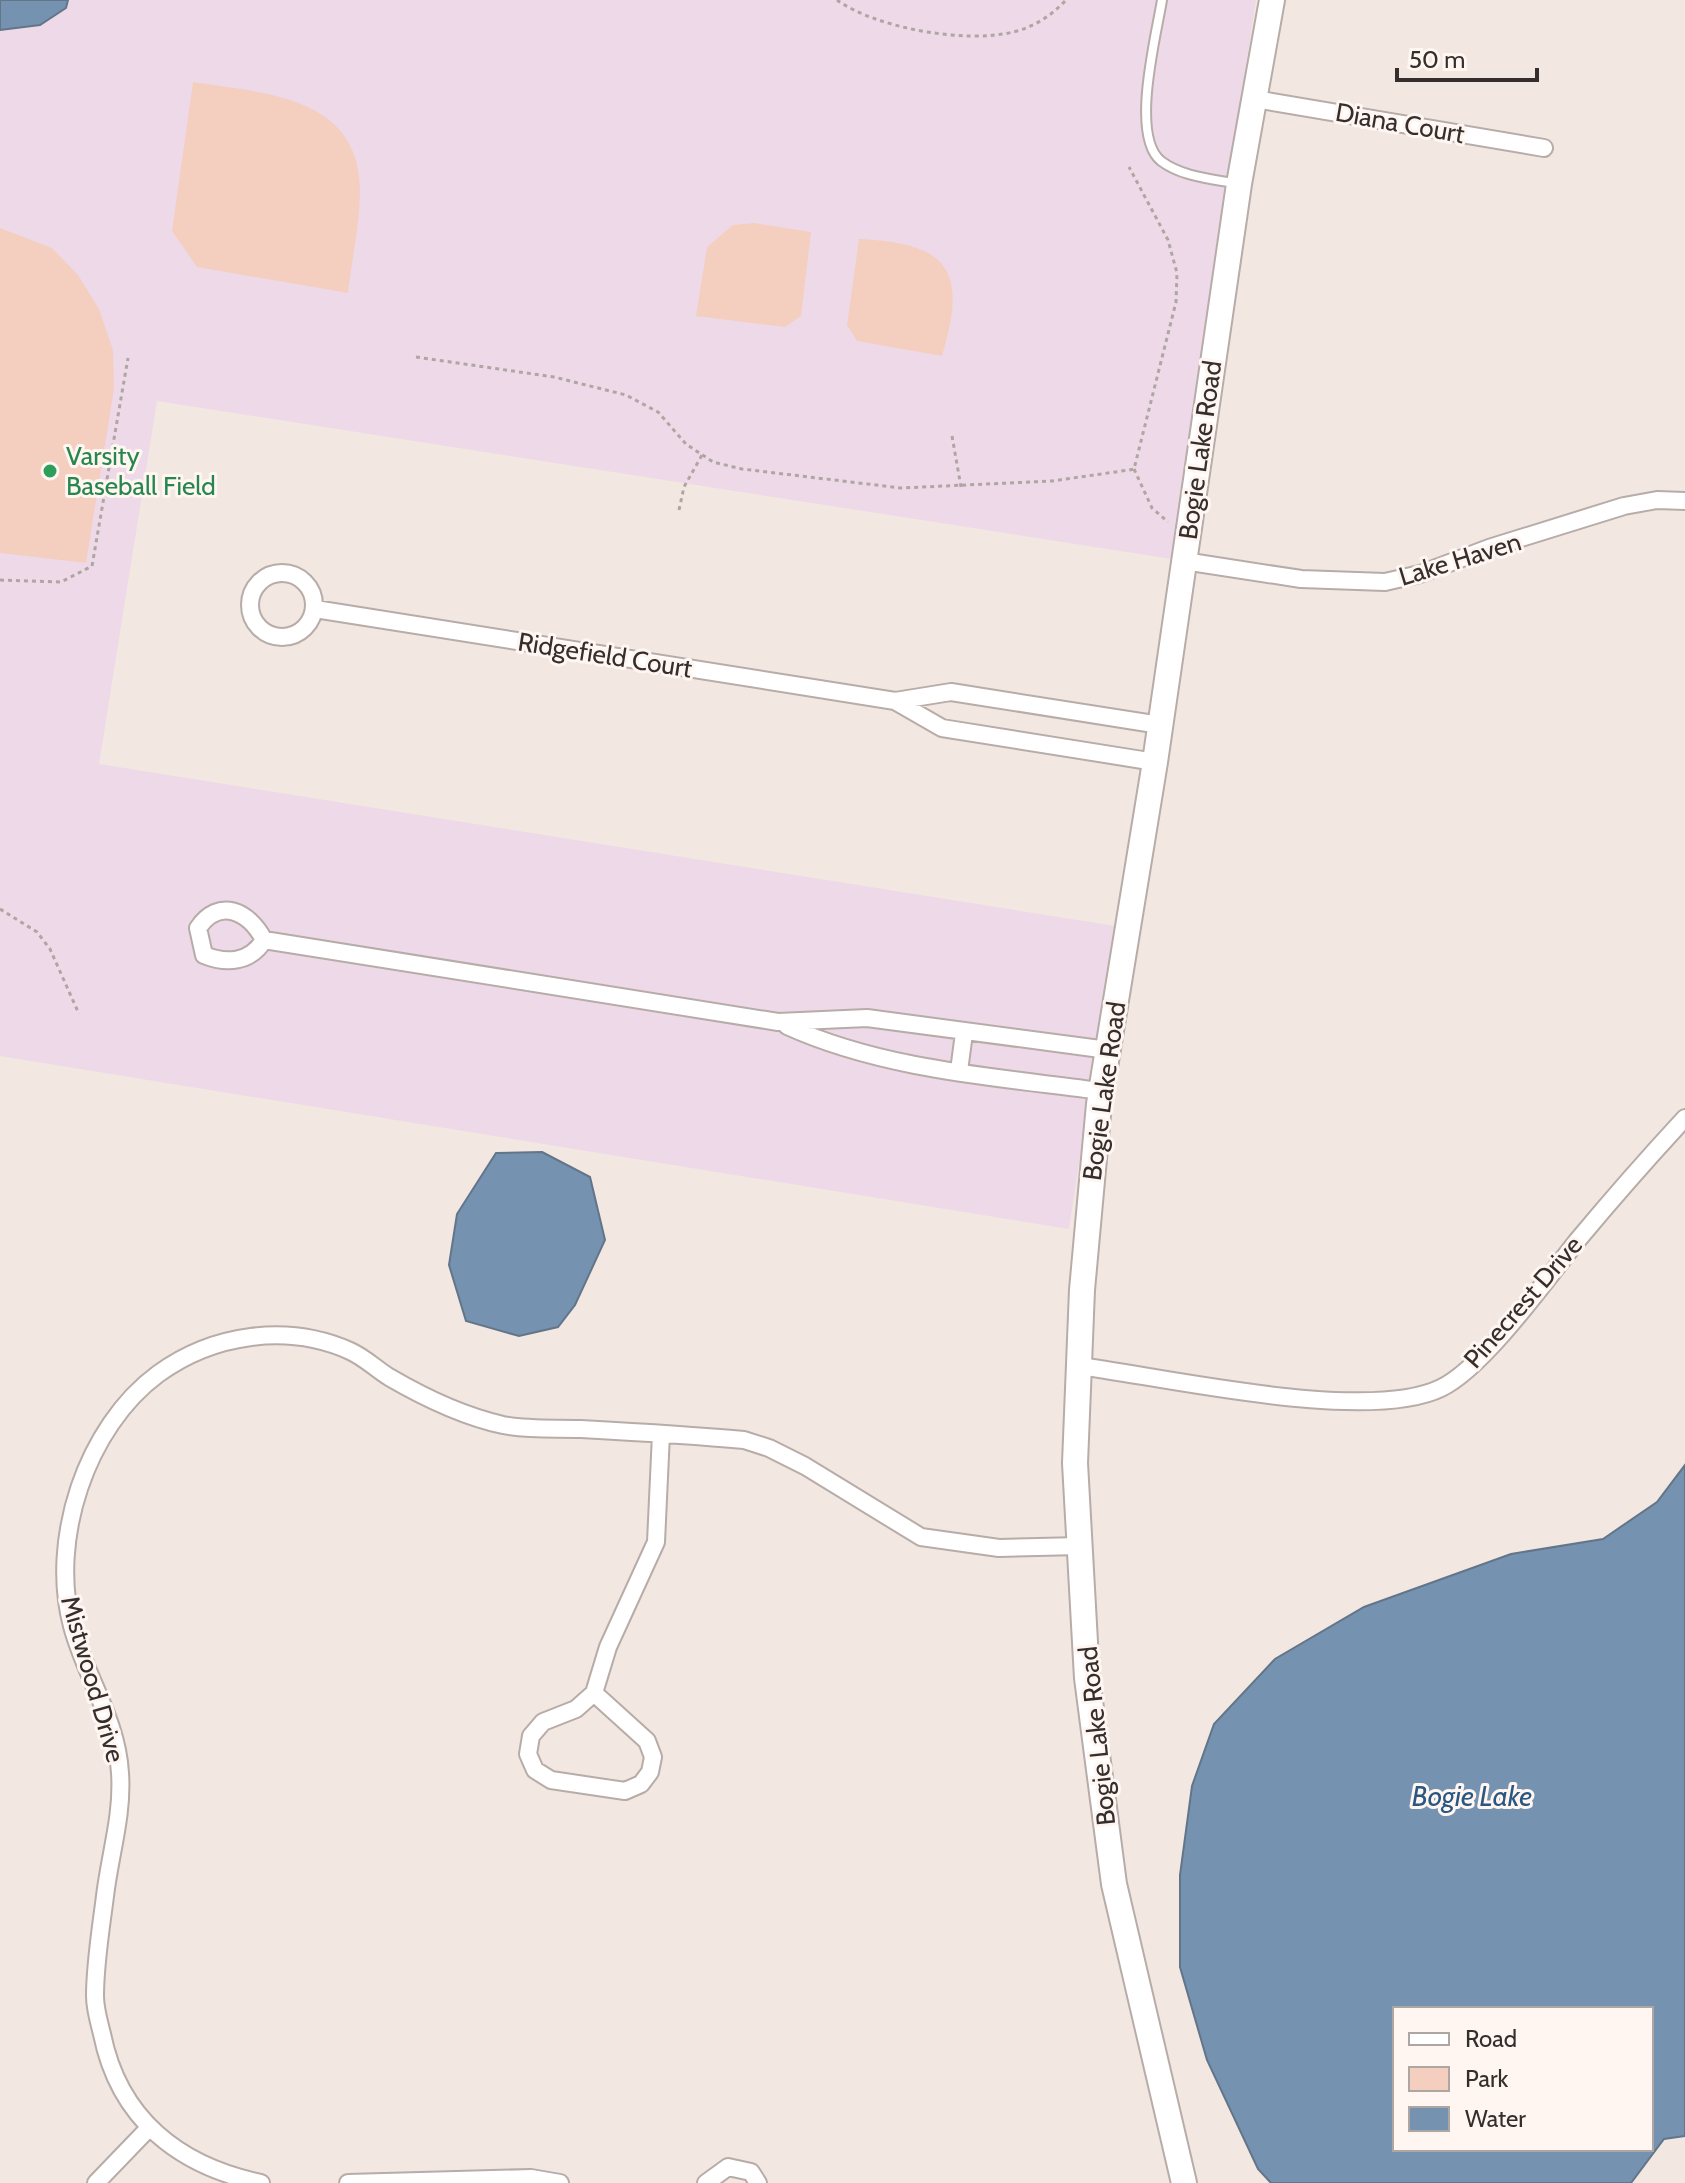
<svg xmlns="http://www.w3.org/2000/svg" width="1685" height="2183" viewBox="0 0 1685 2183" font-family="Cabin,sans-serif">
<rect width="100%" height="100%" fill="#f3e7e2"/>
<path fill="#eed9e8" d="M0 0H1256L1172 559 157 401 99 764 1115 926 1069 1229 0 1056Z"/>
<path fill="#f4cfc0" d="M193 82C262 93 359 95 360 189 360 223 352 259 348 293L197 267 172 231Z
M754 223 811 232 801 316 785 327 696 316 707 247 733 225Z
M0 228 52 248 78 275 99 309 113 350 114 389 86 563 0 553Z
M859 239C949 243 968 270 942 356L857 341 847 325Z"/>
<path fill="#7593b0" stroke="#627589" stroke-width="2" fill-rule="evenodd" d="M0 0H68L66 8 40 25 0 30Z
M542 1152 590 1177 605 1240 575 1305 558 1327 519 1336 466 1321 449 1265 457 1214 496 1153Z
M1685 1465V2136L1664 2139 1631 2183H1271L1258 2169 1207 2060 1180 1967V1875L1192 1786 1214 1724 1275 1659 1364 1607 1511 1554 1603 1539 1657 1502ZM1395 2009H1651V2149H1395Z"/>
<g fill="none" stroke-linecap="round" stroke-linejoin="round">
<g stroke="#b7aca7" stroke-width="12">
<path id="service" d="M1162 0C1156 37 1130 136 1161 161 1182 177 1213 179 1238 184"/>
</g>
<g stroke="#b7aca7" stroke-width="20">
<path id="minor" d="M1255 99 1544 148
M1184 561 1301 579 1385 582 1420 574 1489 548 1624 506 1657 500 1685 501
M250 605a32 32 0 1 1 64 0a32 32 0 1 1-64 0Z
M315 609 895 701 951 692 1160 725
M895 701 942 728 1155 762
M264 940C250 963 226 964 204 955L198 928C219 897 249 911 264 940L778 1022 867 1018 1108 1050
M787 1026C884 1070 996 1077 1101 1091
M959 1071 964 1033
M1079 1366C1164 1377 1367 1424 1441 1388 1483 1368 1546 1280 1577 1241 1612 1199 1648 1158 1685 1118
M594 1693 647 1741 653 1757 650 1772 641 1784 625 1791 551 1780 535 1770 528 1754 531 1736 543 1722 576 1709 594 1693 608 1647 656 1542 661 1434
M96 2183 148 2129
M261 2183C179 2166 119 2119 102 2034 99 2022 95 2009 95 1996 95 1963 101 1928 105 1896 110 1854 123 1815 120 1773 117 1719 85 1676 72 1626 49 1540 86 1427 158 1374 213 1334 287 1323 350 1351 364 1357 376 1369 389 1377 425 1398 462 1416 503 1425 529 1430 555 1428 581 1429 635 1432 689 1435 744 1440L769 1448 805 1466 921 1537 999 1548 1081 1546
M348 2183 531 2178 560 2183
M706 2183 728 2167 751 2172 758 2183"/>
</g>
<g stroke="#b7aca7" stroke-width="28">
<path id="secondary" d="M1184 2183 1114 1884 1087 1678 1075 1463 1082 1290 1099 1104 1155 762 1239 184 1272 0"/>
</g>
<path stroke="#afa6a2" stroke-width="3" stroke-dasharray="4 4" stroke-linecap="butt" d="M837 0C876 28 965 44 1013 32 1034 27 1051 16 1066 0
M416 357 554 377 626 395 658 412 686 444 713 462 742 469 901 488 1052 481 1129 470 1134 469 1176 302 1177 273 1168 240 1129 167
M952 436 961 487
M1134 469 1152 508 1168 522
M679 510 684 487 702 455
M0 580 61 582 92 566 128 358
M0 909 37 932 50 949 79 1014"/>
<use href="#service" stroke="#fff" stroke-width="8"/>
<use href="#minor" stroke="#fff" stroke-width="16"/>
<use href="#secondary" stroke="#fff" stroke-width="24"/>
</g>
<circle fill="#2e9e5b" stroke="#fff5f1" stroke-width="3" cx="50" cy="471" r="8"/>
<g text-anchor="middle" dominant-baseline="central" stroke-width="6" stroke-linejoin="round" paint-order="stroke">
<g font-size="26" fill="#342f2d" stroke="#fff5f1">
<text transform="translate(1400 123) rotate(10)">Diana Court</text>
<text transform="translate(1200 450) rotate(-82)">Bogie Lake Road</text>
<text transform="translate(1460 559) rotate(-17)">Lake Haven</text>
<text transform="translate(605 655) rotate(9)">Ridgefield Court</text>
<text transform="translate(1104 1091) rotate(-82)">Bogie Lake Road</text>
<text transform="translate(1523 1302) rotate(-49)">Pinecrest Drive</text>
<text transform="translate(93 1679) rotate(74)">Mistwood Drive</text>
<text transform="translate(1097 1736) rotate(-96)">Bogie Lake Road</text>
</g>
<g font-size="26" fill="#27864d" stroke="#fff5f1" text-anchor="start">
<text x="66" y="456">Varsity<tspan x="66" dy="30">Baseball Field</tspan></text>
</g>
<g font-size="28" font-style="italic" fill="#295782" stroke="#fff5f1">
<text x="1472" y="1796">Bogie Lake</text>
</g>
</g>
<rect x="1393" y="2007" width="260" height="144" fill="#fff5f1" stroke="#aea6a3" stroke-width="2"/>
<rect x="1409" y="2033" width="40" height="12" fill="#ffffff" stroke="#aea6a3" stroke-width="2"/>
<text x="1465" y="2047" font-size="24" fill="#342f2d">Road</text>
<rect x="1409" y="2067" width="40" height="24" fill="#f4cfc0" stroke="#aea6a3" stroke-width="2"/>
<text x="1465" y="2087" font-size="24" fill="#342f2d">Park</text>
<rect x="1409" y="2107" width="40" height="24" fill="#7593b0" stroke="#aea6a3" stroke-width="2"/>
<text x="1465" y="2127" font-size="24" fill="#342f2d">Water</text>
<path d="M1397 68v12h140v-12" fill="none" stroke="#342f2d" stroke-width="4"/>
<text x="1409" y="68" font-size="24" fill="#342f2d" stroke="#fff5f1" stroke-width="6" paint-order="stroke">50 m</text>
</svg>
